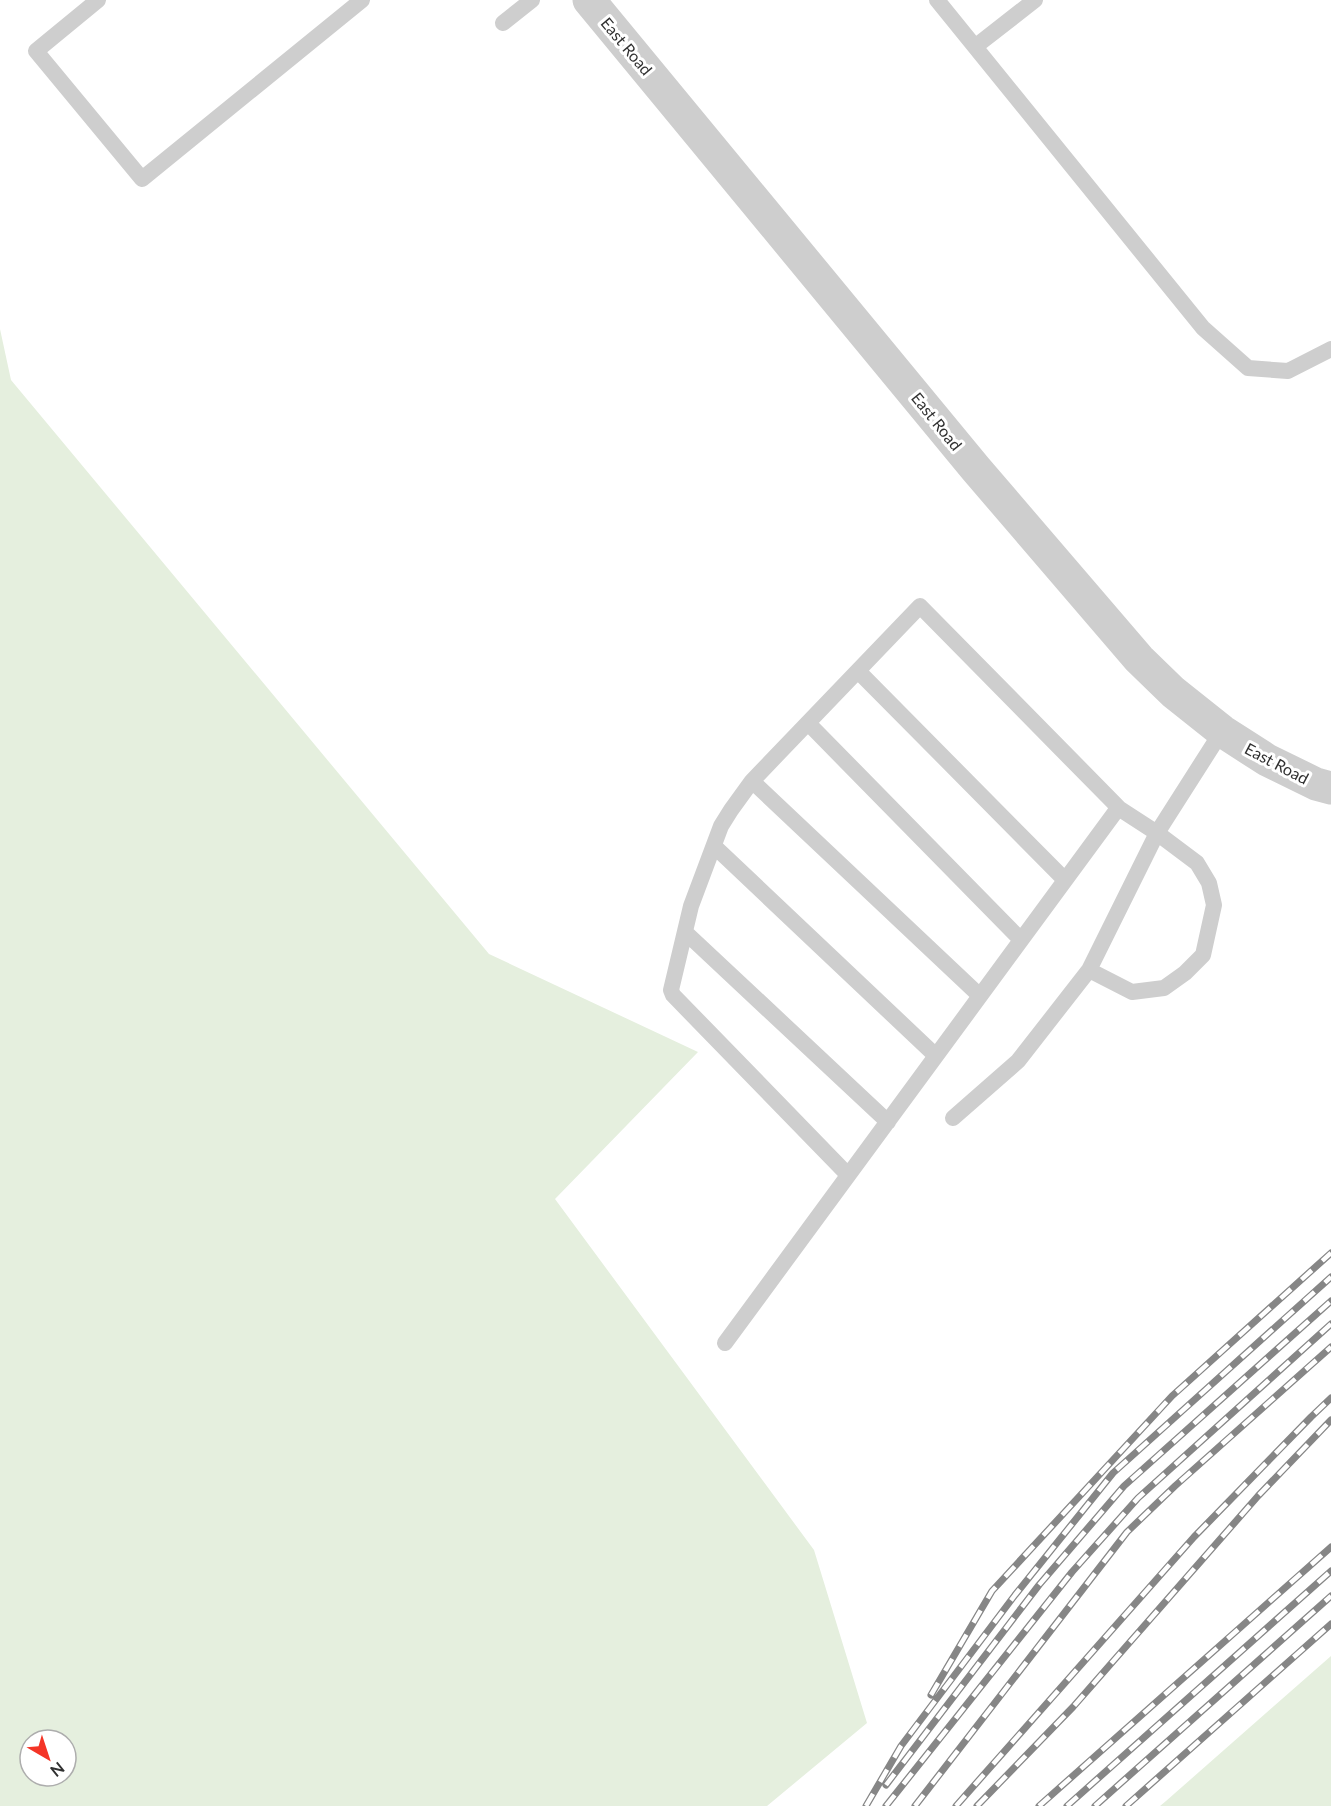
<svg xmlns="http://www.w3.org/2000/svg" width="1331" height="1806" viewBox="0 0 1331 1806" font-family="Lato,sans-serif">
<rect width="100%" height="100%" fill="#fff"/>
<path fill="#e5efde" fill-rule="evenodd" d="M0 329 11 380 489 954 698 1052 555 1199 814 1550 867 1723 767 1806H0ZM30 1740H66V1776H30Z
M1331 1656V1806H1160L1166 1801Z"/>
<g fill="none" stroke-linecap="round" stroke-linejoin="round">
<path stroke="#cecece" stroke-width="16" d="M98 0 36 51 142 179 362 0
M937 0 1203 328 1248 368 1288 371 1331 349
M503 23 532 0
M976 46 1035 0
M858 671 1065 880
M808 723 1021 940
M752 781 980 996
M714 846 936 1056
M685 932 888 1122
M953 1118 1018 1061 1089 970 1157 833 1222 731
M848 1175 673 995 671 990 691 906 721 826 731 810 752 781 920 606 1120 809
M725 1343 1116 811 1120 809 1157 833 1197 863 1209 883 1214 905 1203 955 1185 973 1164 988 1132 992 1089 970"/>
<path stroke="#cecece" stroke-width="33" d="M589 0 976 469 1139 659 1173 692 1222 731 1267 760 1316 784 1331 788"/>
<g stroke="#868686" stroke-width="7">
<path id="rail" d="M931 1695 992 1591 1172 1396 1331 1253
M886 1785 1039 1585 1124 1486 1331 1301
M866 1806 901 1746 1015 1595 1113 1473 1331 1277
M886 1806 1072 1572 1138 1498 1331 1324
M915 1806 1127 1532 1175 1486 1331 1347
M956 1806 1194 1537 1311 1417 1331 1398
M977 1806 1073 1707 1258 1496 1331 1420
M1039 1806 1331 1547
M1067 1806 1331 1571
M1095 1806 1331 1596
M1126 1806 1331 1624"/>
</g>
<use href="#rail" stroke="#fff" stroke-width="4.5" stroke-dasharray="14" stroke-linecap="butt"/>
</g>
<g text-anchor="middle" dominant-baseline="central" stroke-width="6" stroke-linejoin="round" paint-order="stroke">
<g font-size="16" fill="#313131" stroke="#fff">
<text transform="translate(627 46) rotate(50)">East Road</text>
<text transform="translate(937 421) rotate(51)">East Road</text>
<text transform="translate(1277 763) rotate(28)">East Road</text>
</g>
</g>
<g transform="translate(48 1758) rotate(141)"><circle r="28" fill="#ffffff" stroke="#adadad" stroke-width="1.5"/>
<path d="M0-4.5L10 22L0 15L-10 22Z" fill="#f43527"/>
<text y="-9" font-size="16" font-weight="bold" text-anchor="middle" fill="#313131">N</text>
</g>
</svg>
